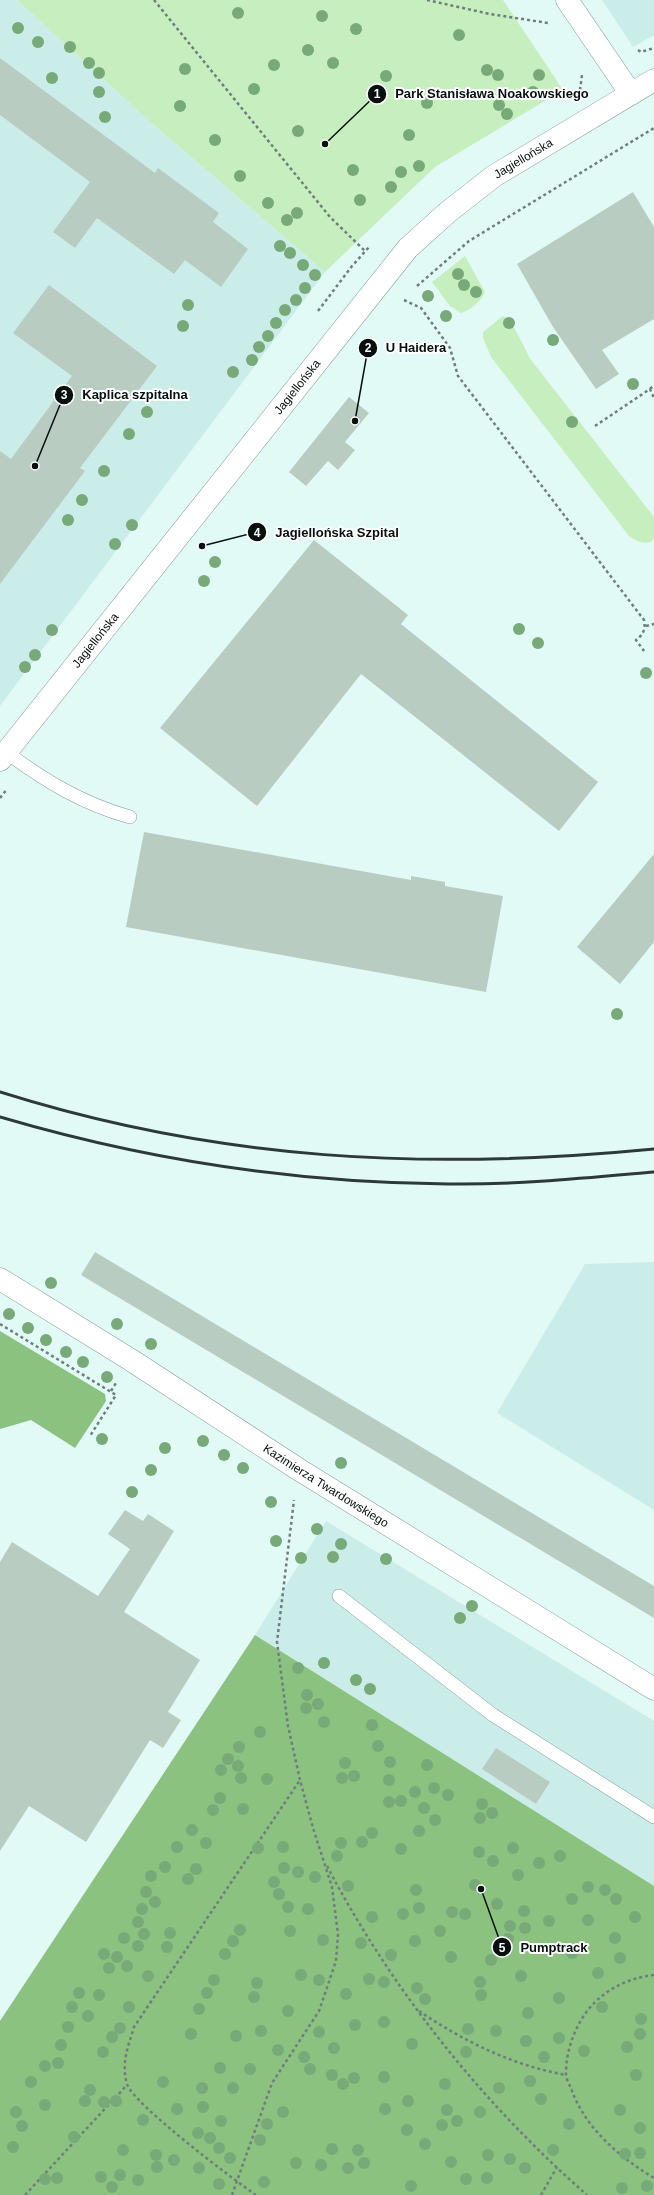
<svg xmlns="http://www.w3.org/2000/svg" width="654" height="2195" viewBox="0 0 654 2195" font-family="Arial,sans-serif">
<rect width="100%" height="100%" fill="#e1faf6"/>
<path fill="#cbede9" d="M0 0H17L148 120 325 272 0 706Z
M602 0H654V35L633 47Z
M654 1262V1510L497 1413 585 1264Z
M326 1521 654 1721V1886L255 1635Z"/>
<path fill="#c7eebf" d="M17 0H503L563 90 435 167 325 272 148 120Z
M465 256 485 292C481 301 471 310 461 313L450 306 432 282Z
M503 316C513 320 525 350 531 360L654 517C654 523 654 531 654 537 651 548 635 541 629 536L491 357 483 338V332Z"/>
<path fill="#8bc280" d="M0 1331 105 1394 106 1401 75 1448 31 1420 0 1429Z
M255 1635 654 1886V2195H0V2021Z"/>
<path fill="#b8ccc2" d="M0 58 155 173 158 168 219 213 213 222 248 249 221 287 185 260 174 274 97 218 75 248 53 232 90 182 0 115Z
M633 192 654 227V319L602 350 619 374 596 389 553 327 517 264Z
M49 285 157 366 80 468 85 471 0 584V451L11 459 72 376 13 333Z
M349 397 369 413 345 442 355 450 338 470 328 461 306 486 289 472Z
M314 540 408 615 401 624 598 782 559 831 361 674 257 806 160 728Z
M144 832 411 880V876L445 882V886L503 896 486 992 126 927Z
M654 854V942L620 984 577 947Z
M95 1252 654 1586V1618L81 1275Z
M125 1510 143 1521 148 1514 174 1531 124 1612 200 1660 168 1712 181 1720 163 1748 150 1740 86 1842 29 1806 0 1851V1562L12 1542 98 1596 130 1549 108 1534Z
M496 1748 550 1782 536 1804 482 1769Z"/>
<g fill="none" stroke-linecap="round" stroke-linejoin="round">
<g stroke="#839b98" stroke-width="14">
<path id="service" d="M6 752C45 781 83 804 130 817
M339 1596 493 1715 654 1817"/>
</g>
<g stroke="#839b98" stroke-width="23">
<g id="minor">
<path d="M567 0 631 94"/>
<path id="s1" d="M0 1279 131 1360 298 1469 654 1689"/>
</g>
</g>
<g stroke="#839b98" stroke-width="23">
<g id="tertiary">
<path id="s2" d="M0 760 408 248 448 212 494 176 654 80"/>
</g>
</g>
<path stroke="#6e7e7c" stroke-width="2.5" stroke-dasharray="3 3" stroke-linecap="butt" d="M154 0 330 217 365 251
M427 0 490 14 548 23
M638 50 641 52 654 48
M580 90 582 75
M417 286 469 241 654 128
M404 300 421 308 450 348 458 376 644 620C646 629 643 635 636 640L644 651
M318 311 352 266 370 246
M650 389 654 385
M595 426 650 389 654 398
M646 626 654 624
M0 798 7 789
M0 1324 116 1395 90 1436
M111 1391 116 1383
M327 1866C392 1990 482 2103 587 2195
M654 1975C627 1978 601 1991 585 2014 573 2032 566 2052 566 2074 566 2079 569 2084 571 2088 584 2127 619 2157 654 2178
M419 2011C465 2042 512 2065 566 2075
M25 2195 127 2085
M232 2195 272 2083 319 2011 336 1961 338 1934 332 1887 313 1828 300 1780 288 1726 277 1642 294 1500
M256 2195C234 2180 133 2104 127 2084 121 2063 128 2047 134 2027L300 1780
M541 2195 557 2167"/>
<use href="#service" stroke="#fff" stroke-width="13"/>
<use href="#minor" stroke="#fff" stroke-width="22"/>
<use href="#tertiary" stroke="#fff" stroke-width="22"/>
<path stroke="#2d3938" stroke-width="3" d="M0 1092C219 1161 427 1171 654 1149
M0 1117C146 1160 296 1183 448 1184 517 1185 586 1178 654 1172"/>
</g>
<g fill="#77aa78">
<circle cx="238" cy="13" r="6"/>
<circle cx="322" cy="16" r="6"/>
<circle cx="18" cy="28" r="6"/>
<circle cx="356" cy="29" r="6"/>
<circle cx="459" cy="35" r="6"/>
<circle cx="38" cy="42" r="6"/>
<circle cx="70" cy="47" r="6"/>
<circle cx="308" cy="50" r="6"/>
<circle cx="89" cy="63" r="6"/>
<circle cx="333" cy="63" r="6"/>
<circle cx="274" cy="65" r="6"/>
<circle cx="185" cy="69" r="6"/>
<circle cx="487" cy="70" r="6"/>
<circle cx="99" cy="73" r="6"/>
<circle cx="498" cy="75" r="6"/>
<circle cx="539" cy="75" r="6"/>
<circle cx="386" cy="76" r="6"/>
<circle cx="52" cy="78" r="6"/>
<circle cx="254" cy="89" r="6"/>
<circle cx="99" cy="92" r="6"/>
<circle cx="533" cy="92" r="6"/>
<circle cx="427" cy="103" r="6"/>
<circle cx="499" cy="105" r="6"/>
<circle cx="180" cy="106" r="6"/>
<circle cx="507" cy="114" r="6"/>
<circle cx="105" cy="117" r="6"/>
<circle cx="298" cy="131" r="6"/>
<circle cx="409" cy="135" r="6"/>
<circle cx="215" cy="140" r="6"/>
<circle cx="419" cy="166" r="6"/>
<circle cx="353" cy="170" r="6"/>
<circle cx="401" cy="172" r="6"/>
<circle cx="240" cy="176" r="6"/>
<circle cx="391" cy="187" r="6"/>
<circle cx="360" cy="200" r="6"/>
<circle cx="268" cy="203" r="6"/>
<circle cx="297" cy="213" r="6"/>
<circle cx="287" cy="220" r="6"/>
<circle cx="280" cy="246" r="6"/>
<circle cx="290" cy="253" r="6"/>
<circle cx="303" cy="265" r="6"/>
<circle cx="458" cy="274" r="6"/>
<circle cx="315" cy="275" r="6"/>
<circle cx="464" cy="285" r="6"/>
<circle cx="305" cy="288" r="6"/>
<circle cx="476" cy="292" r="6"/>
<circle cx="428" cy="296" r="6"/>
<circle cx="296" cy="300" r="6"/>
<circle cx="188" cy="305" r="6"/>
<circle cx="285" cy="310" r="6"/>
<circle cx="446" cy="316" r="6"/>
<circle cx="276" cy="323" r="6"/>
<circle cx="509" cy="323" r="6"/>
<circle cx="183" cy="326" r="6"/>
<circle cx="268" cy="336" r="6"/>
<circle cx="553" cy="340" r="6"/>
<circle cx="259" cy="347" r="6"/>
<circle cx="252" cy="360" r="6"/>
<circle cx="233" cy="372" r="6"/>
<circle cx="633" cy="384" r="6"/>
<circle cx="147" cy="412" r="6"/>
<circle cx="572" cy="422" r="6"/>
<circle cx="129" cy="434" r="6"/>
<circle cx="104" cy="471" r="6"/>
<circle cx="82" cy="500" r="6"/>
<circle cx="68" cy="520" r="6"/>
<circle cx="132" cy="525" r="6"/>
<circle cx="115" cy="544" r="6"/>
<circle cx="215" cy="562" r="6"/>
<circle cx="204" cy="581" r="6"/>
<circle cx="519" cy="629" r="6"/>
<circle cx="52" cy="630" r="6"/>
<circle cx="538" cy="643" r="6"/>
<circle cx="35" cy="655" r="6"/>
<circle cx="25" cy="667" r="6"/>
<circle cx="646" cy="673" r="6"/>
<circle cx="617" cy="1014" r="6"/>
<circle cx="51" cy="1283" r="6"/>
<circle cx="9" cy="1314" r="6"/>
<circle cx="117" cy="1324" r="6"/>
<circle cx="28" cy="1328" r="6"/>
<circle cx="46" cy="1340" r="6"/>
<circle cx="151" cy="1344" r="6"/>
<circle cx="66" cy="1352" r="6"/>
<circle cx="83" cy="1362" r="6"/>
<circle cx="107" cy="1377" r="6"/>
<circle cx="102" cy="1439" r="6"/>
<circle cx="203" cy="1441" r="6"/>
<circle cx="165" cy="1448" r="6"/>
<circle cx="224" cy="1455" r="6"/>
<circle cx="341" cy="1463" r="6"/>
<circle cx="243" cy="1468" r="6"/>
<circle cx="151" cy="1470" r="6"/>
<circle cx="132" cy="1492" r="6"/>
<circle cx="271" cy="1502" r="6"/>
<circle cx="317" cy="1529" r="6"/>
<circle cx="276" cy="1541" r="6"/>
<circle cx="341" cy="1544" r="6"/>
<circle cx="333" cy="1557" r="6"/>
<circle cx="301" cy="1558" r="6"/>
<circle cx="386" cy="1559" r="6"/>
<circle cx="472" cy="1606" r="6"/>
<circle cx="460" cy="1618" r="6"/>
<circle cx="324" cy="1663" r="6"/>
<circle cx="298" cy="1668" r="6"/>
<circle cx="356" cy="1680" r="6"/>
<circle cx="370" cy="1689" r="6"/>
<circle cx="307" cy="1695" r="6"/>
<circle cx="318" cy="1704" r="6"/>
<circle cx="306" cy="1708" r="6"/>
<circle cx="324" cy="1722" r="6"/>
<circle cx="372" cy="1725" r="6"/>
<circle cx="260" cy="1732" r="6"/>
<circle cx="378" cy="1746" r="6"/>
<circle cx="239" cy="1747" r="6"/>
<circle cx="228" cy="1759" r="6"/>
<circle cx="390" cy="1762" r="6"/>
<circle cx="345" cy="1763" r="6"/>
<circle cx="427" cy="1765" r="6"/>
<circle cx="238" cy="1766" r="6"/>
<circle cx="221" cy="1770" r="6"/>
<circle cx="354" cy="1776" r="6"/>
<circle cx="241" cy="1778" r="6"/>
<circle cx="342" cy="1778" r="6"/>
<circle cx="267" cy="1779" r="6"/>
<circle cx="389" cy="1780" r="6"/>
<circle cx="434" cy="1788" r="6"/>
<circle cx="415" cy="1792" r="6"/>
<circle cx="448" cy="1795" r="6"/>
<circle cx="220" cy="1798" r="6"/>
<circle cx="401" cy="1801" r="6"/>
<circle cx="389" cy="1802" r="6"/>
<circle cx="482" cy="1804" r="6"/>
<circle cx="424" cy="1808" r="6"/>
<circle cx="243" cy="1809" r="6"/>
<circle cx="213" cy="1810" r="6"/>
<circle cx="492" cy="1813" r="6"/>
<circle cx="480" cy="1818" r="6"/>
<circle cx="435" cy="1820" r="6"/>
<circle cx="192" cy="1830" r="6"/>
<circle cx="419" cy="1831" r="6"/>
<circle cx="372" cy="1833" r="6"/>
<circle cx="362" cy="1842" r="6"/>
<circle cx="206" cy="1843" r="6"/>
<circle cx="341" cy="1843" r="6"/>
<circle cx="177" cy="1847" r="6"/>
<circle cx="283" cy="1847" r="6"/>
<circle cx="258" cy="1848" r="6"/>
<circle cx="513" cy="1848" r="6"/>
<circle cx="401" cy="1849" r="6"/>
<circle cx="479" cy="1852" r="6"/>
<circle cx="337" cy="1856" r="6"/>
<circle cx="560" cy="1856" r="6"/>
<circle cx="493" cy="1861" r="6"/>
<circle cx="539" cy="1863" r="6"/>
<circle cx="165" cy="1867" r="6"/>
<circle cx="284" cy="1868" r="6"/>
<circle cx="196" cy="1869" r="6"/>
<circle cx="298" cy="1872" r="6"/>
<circle cx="518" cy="1875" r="6"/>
<circle cx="151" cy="1876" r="6"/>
<circle cx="315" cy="1877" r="6"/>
<circle cx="188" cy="1879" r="6"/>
<circle cx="274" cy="1882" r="6"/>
<circle cx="475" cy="1885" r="6"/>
<circle cx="348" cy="1886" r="6"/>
<circle cx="588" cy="1887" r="6"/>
<circle cx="416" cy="1890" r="6"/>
<circle cx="605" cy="1890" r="6"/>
<circle cx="146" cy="1892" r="6"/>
<circle cx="279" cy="1894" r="6"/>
<circle cx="572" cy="1899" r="6"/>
<circle cx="616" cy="1899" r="6"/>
<circle cx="155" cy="1902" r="6"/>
<circle cx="497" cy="1904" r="6"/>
<circle cx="288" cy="1907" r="6"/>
<circle cx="419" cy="1908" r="6"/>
<circle cx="142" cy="1909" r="6"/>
<circle cx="308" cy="1909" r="6"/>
<circle cx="524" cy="1911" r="6"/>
<circle cx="452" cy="1912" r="6"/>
<circle cx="403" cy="1914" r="6"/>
<circle cx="465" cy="1914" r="6"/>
<circle cx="372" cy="1917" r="6"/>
<circle cx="635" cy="1917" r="6"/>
<circle cx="588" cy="1920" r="6"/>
<circle cx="549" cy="1921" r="6"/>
<circle cx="138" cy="1922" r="6"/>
<circle cx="510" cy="1926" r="6"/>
<circle cx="525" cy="1928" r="6"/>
<circle cx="240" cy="1930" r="6"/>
<circle cx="290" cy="1931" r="6"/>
<circle cx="440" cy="1931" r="6"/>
<circle cx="170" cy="1933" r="6"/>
<circle cx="144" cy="1934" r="6"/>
<circle cx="124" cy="1938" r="6"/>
<circle cx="615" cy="1938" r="6"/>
<circle cx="508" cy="1939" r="6"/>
<circle cx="323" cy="1940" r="6"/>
<circle cx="233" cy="1941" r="6"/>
<circle cx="415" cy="1941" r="6"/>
<circle cx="361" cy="1943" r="6"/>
<circle cx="138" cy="1946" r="6"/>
<circle cx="167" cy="1947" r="6"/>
<circle cx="572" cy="1953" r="6"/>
<circle cx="104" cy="1954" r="6"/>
<circle cx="225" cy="1954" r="6"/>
<circle cx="391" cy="1955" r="6"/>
<circle cx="117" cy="1957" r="6"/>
<circle cx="451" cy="1957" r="6"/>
<circle cx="620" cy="1958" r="6"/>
<circle cx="491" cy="1960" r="6"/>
<circle cx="127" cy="1966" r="6"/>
<circle cx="109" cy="1968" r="6"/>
<circle cx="598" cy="1973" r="6"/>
<circle cx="301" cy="1975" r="6"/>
<circle cx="148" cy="1976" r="6"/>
<circle cx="521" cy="1976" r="6"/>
<circle cx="369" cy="1979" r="6"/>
<circle cx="214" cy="1980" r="6"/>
<circle cx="319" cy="1980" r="6"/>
<circle cx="384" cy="1982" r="6"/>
<circle cx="480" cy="1982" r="6"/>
<circle cx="257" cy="1983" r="6"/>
<circle cx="417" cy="1988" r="6"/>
<circle cx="79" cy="1993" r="6"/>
<circle cx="207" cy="1993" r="6"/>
<circle cx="346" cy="1994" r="6"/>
<circle cx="99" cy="1995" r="6"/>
<circle cx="481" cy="1995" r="6"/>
<circle cx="254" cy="1997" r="6"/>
<circle cx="559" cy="1998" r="6"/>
<circle cx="425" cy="1999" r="6"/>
<circle cx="72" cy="2007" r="6"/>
<circle cx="129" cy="2007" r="6"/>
<circle cx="602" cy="2007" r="6"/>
<circle cx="199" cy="2009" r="6"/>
<circle cx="288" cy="2011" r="6"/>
<circle cx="528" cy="2013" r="6"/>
<circle cx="88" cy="2016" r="6"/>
<circle cx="641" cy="2019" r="6"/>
<circle cx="384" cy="2022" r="6"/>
<circle cx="355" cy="2025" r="6"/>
<circle cx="68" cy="2027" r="6"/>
<circle cx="120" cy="2028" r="6"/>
<circle cx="468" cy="2029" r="6"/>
<circle cx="261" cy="2031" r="6"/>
<circle cx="496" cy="2031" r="6"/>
<circle cx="319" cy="2032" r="6"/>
<circle cx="191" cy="2034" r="6"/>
<circle cx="640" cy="2034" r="6"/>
<circle cx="236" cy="2036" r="6"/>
<circle cx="112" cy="2037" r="6"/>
<circle cx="559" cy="2038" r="6"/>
<circle cx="526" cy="2041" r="6"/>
<circle cx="412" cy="2044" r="6"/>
<circle cx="61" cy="2045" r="6"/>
<circle cx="627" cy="2047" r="6"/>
<circle cx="334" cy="2048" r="6"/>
<circle cx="278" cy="2050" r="6"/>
<circle cx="584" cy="2051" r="6"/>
<circle cx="103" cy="2052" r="6"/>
<circle cx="466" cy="2052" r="6"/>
<circle cx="304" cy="2057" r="6"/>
<circle cx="544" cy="2057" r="6"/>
<circle cx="58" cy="2063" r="6"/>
<circle cx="45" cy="2066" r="6"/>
<circle cx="220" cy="2068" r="6"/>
<circle cx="250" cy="2069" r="6"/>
<circle cx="310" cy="2069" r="6"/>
<circle cx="332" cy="2075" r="6"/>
<circle cx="636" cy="2075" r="6"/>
<circle cx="384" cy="2077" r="6"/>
<circle cx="354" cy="2078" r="6"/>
<circle cx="530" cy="2081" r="6"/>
<circle cx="31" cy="2082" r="6"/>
<circle cx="163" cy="2082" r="6"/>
<circle cx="343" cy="2084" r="6"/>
<circle cx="445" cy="2084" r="6"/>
<circle cx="202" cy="2088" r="6"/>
<circle cx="233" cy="2088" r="6"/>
<circle cx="499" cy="2088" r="6"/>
<circle cx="90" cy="2090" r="6"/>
<circle cx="541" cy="2099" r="6"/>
<circle cx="85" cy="2101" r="6"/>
<circle cx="116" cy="2101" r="6"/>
<circle cx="408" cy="2101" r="6"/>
<circle cx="104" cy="2102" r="6"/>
<circle cx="45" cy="2105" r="6"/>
<circle cx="203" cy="2107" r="6"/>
<circle cx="177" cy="2109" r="6"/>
<circle cx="385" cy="2109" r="6"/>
<circle cx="447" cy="2110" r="6"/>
<circle cx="620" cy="2110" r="6"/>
<circle cx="16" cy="2112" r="6"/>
<circle cx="283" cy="2112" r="6"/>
<circle cx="480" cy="2112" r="6"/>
<circle cx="143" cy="2120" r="6"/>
<circle cx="221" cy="2121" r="6"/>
<circle cx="457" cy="2121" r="6"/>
<circle cx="267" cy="2124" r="6"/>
<circle cx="569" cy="2124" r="6"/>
<circle cx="442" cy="2125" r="6"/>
<circle cx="22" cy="2126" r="6"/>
<circle cx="640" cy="2128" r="6"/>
<circle cx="407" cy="2130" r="6"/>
<circle cx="198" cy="2133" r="6"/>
<circle cx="74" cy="2137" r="6"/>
<circle cx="210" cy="2138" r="6"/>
<circle cx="260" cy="2140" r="6"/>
<circle cx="425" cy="2144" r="6"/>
<circle cx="13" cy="2147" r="6"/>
<circle cx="219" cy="2148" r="6"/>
<circle cx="332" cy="2149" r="6"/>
<circle cx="123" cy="2150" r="6"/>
<circle cx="358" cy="2150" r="6"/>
<circle cx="553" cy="2150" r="6"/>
<circle cx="640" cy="2153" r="6"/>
<circle cx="625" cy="2154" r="6"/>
<circle cx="156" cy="2155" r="6"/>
<circle cx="488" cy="2155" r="6"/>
<circle cx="230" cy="2158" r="6"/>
<circle cx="510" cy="2159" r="6"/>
<circle cx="174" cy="2160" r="6"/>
<circle cx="451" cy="2162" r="6"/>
<circle cx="296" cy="2163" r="6"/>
<circle cx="364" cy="2163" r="6"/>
<circle cx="321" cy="2165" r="6"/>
<circle cx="157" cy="2167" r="6"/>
<circle cx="199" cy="2168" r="6"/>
<circle cx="348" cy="2168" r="6"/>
<circle cx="525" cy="2168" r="6"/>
<circle cx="120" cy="2175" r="6"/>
<circle cx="101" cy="2177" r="6"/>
<circle cx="57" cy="2178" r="6"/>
<circle cx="487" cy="2178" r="6"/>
<circle cx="45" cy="2179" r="6"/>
<circle cx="466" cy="2179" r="6"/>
<circle cx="138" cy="2180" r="6"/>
<circle cx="264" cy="2182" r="6"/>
<circle cx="219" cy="2184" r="6"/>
<circle cx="411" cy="2186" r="6"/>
<circle cx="647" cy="2186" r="6"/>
<circle cx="112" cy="2187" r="6"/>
<circle cx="622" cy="2188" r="6"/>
</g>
<g text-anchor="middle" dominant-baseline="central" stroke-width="4" stroke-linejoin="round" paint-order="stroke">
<g font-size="12" fill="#07100f" stroke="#fff">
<text stroke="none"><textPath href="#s2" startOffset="801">Jagiellońska</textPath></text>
<text stroke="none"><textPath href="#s2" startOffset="477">Jagiellońska</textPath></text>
<text stroke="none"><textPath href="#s2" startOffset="153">Jagiellońska</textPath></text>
<text stroke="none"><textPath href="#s1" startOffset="386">Kazimierza Twardowskiego</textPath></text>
</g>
</g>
<path fill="none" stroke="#07100f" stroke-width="1.5" d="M325 144L377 94M355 421L368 348M35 466L64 395M202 546L257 532M481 1889L502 1947"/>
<g fill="#07100f" stroke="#fff" stroke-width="1.5">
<circle cx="325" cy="144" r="4"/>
<circle cx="355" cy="421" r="4"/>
<circle cx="35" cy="466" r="4"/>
<circle cx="202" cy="546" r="4"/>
<circle cx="481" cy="1889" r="4"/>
<circle cx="377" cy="94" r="10"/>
<circle cx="368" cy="348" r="10"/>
<circle cx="64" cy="395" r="10"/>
<circle cx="257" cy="532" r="10"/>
<circle cx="502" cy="1947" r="10"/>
</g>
<g font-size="12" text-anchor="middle" font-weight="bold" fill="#fff">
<text x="377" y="98">1</text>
<text x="368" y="352">2</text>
<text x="64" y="399">3</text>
<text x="257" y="537">4</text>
<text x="502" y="1952">5</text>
</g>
<g font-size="13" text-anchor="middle" font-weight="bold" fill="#07100f" stroke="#fff" stroke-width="4" stroke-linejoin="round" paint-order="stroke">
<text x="492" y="98">Park Stanisława Noakowskiego</text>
<text x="416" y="352">U Haidera</text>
<text x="135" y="399">Kaplica szpitalna</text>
<text x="337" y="537">Jagiellońska Szpital</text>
<text x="554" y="1952">Pumptrack</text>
</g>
</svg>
